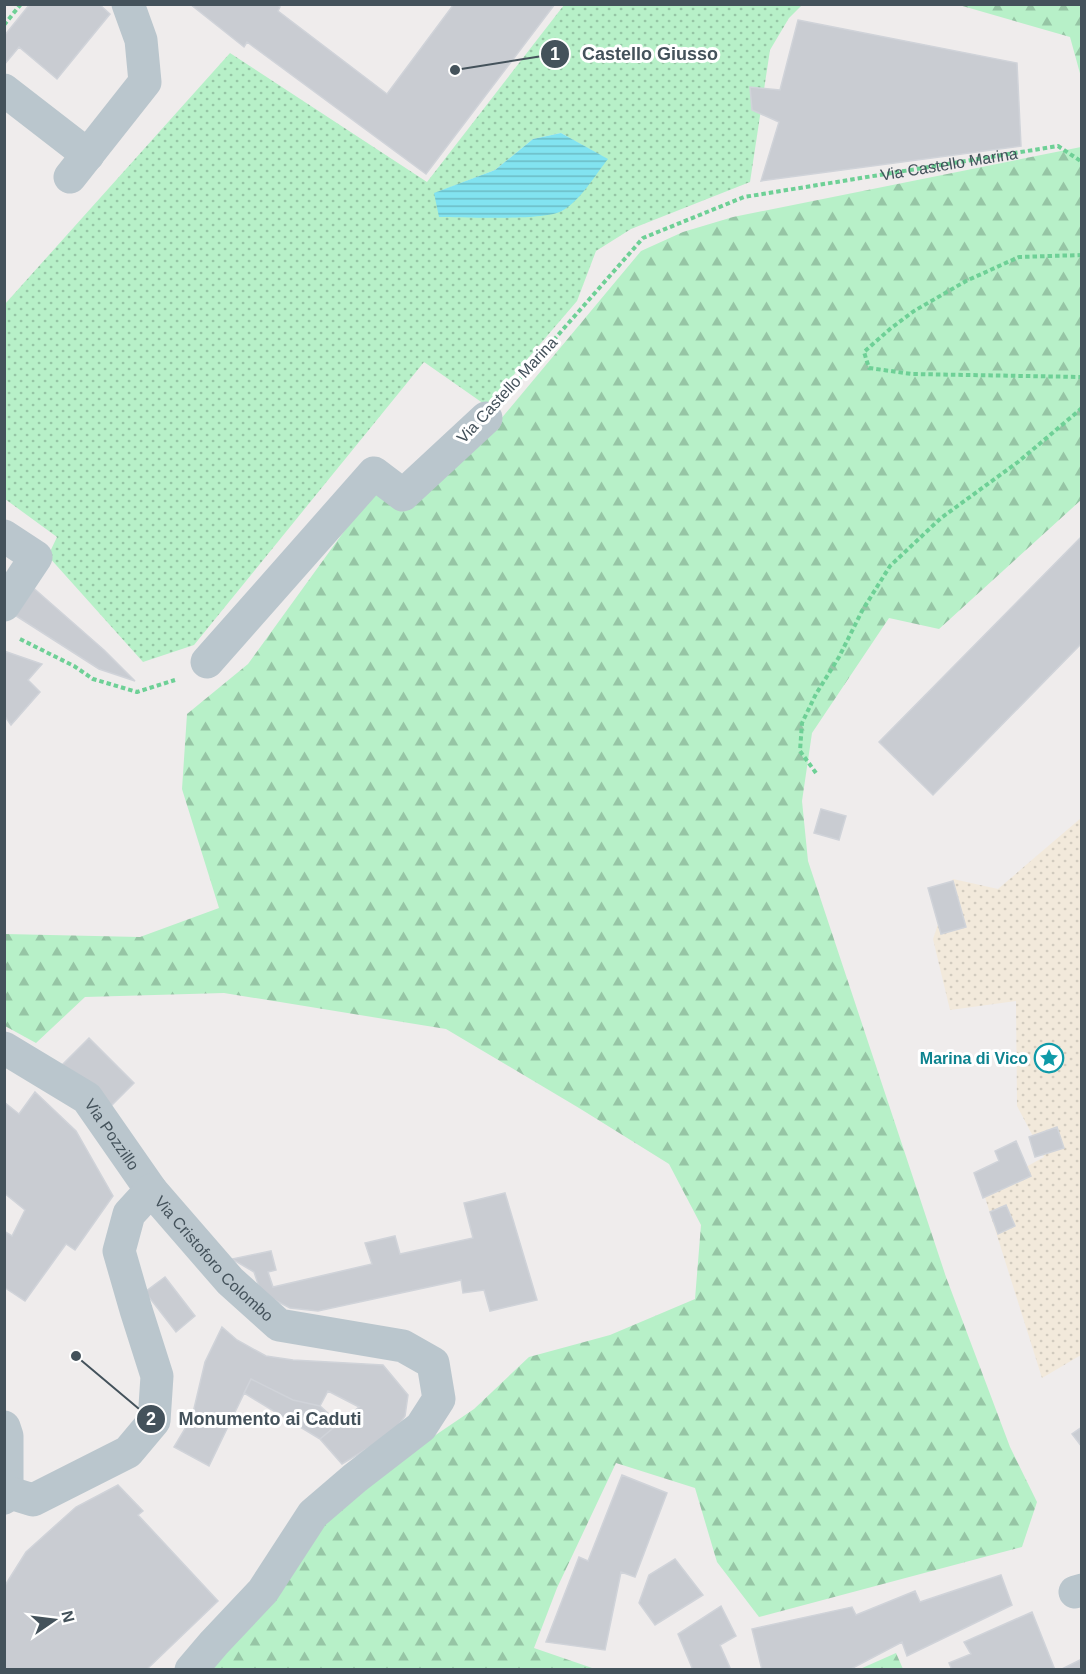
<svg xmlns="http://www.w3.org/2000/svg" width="1086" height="1674" viewBox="0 0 1086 1674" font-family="Helvetica,sans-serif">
<defs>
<pattern id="forest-firs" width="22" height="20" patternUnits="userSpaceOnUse" patternTransform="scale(1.5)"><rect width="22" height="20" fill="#b7f0c8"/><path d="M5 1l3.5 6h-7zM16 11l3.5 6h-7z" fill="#96c5a5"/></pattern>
<pattern id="sand-dots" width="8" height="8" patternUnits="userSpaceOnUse" patternTransform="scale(1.5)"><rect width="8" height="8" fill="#f2e9db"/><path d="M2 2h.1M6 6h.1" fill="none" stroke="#d1cabe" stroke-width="1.8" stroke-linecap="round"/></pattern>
<pattern id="park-dots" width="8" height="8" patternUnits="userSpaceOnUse" patternTransform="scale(1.5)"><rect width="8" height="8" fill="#b7f0c8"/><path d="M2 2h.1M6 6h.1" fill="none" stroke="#96c5a5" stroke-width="1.8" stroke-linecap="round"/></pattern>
<pattern id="water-rules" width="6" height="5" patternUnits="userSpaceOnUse" patternTransform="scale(1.5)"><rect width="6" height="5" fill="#82e3f0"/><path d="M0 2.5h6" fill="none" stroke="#6cbbc5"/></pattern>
</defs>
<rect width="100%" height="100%" fill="#efecec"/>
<path fill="url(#forest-firs)" d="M959 5H1081V77L1070 37Z
M1081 147V500L939 629 889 618 812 733 802 801 808 861 946 1277 1010 1447 1037 1502 1022 1547 759 1617 717 1562 695 1488 616 1463 557 1588 534 1648 595 1669H213L312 1539 359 1487 474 1409 529 1357 610 1335 695 1299 701 1225 669 1164 579 1108 446 1029 224 993 85 997 36 1043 5 1026V934L140 937 219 908 182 789 187 714 248 664 374 490 480 444 641 251 683 232 733 217Z
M896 1653 903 1669H860Z"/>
<path fill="url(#sand-dots)" d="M1081 818V1355L1042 1378 983 1191 1044 1157 1017 1106 1016 1001 950 1010 933 939 953 879 998 889Z"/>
<path fill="url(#park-dots)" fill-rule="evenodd" d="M564 5H802L789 18 770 50 750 182 631 229 596 251 577 301 487 406 424 362 194 645 143 662 48 556 57 537 5 499V304L230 53 427 182ZM561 133 607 159 576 199 562 211 435 193 495 170 533 139Z"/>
<path fill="url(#water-rules)" d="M561 133 608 159C595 175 581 200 562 211 544 221 464 217 439 217L434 193 495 170 533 139Z"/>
<path fill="#c9ccd2" stroke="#d0d3d9" stroke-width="1.5" d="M30 4H99L110 14 57 79 19 47 4 65V36Z
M190 4H277L280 7 278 11 387 94 454 4H555L426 174 247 42 244 47Z
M798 20 1017 63 1021 146 761 181 779 122 752 110 750 87 780 90Z
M1082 536V643L933 795 879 742Z
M30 585 104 650 135 681 99 669 10 612Z
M4 651 42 664 28 680 40 692 11 725 4 715Z
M821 809 846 816 839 840 814 833Z
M953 881 966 927 941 934 928 888Z
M89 1038 134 1083 105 1112 60 1067Z
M35 1092 76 1131 113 1196 75 1250 66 1244 25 1301 4 1287V1231L12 1236 25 1210 4 1193V1102L19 1114Z
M1057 1127 1064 1148 1035 1157 1029 1137Z
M1016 1141 1031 1176 983 1198 974 1173 999 1161 995 1151Z
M505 1193 537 1300 490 1311 484 1290 463 1293 461 1280 318 1311 290 1308 261 1293 254 1272 232 1259 271 1251 276 1270 268 1272 273 1287 372 1264 365 1243 395 1236 400 1254 473 1238 464 1203Z
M1006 1205 1015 1226 998 1234 990 1212Z
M165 1277 195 1316 176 1332 145 1292Z
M222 1327 237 1340 266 1356 293 1360 383 1365 408 1395 405 1416 393 1433 342 1464 320 1439 359 1407 328 1391 320 1406 293 1400 251 1379 209 1466 174 1447 192 1417 205 1362Z
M251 1379 293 1400 320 1406 339 1423 320 1439 244 1393Z
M1082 1427V1447L1072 1434Z
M622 1475 667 1493 635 1577 621 1572 605 1650 546 1642 579 1557 588 1561Z
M118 1485 143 1511 138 1515 218 1601 146 1670H4V1587L26 1552 76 1507Z
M675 1559 703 1595 655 1625 639 1603 649 1575Z
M1001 1575 1012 1605 907 1656 902 1642 849 1670H762L752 1629 852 1607 856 1615 915 1591 920 1602Z
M721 1606 736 1636 720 1645 731 1670H693L678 1634Z
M1032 1612 1055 1670H952L949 1663 971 1654 964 1642Z
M1082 1659V1670H1060Z"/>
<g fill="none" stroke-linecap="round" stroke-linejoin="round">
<g stroke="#6ed096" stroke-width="4" stroke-dasharray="4.5 3" stroke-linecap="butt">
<path d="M4 25 21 4"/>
<path d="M1082 255 1019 257 966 281 914 311 890 329 864 352 869 368 912 374 1082 377"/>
<path id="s1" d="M509 391 643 238 744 197 1058 146 1082 162"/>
<path d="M20 639 74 666 93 679 137 692 175 680"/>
<path d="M816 773 800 751 802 723 816 694 839 657 862 611 890 566 941 518 1018 462 1082 408"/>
</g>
<g stroke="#bac6cd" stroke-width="33">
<path d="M4 90 88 155"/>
<path d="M70 177 145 82 141 40 128 4"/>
<path d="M4 536 36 557 4 605"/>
<path d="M207 662 374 473 403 495 486 418"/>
<path id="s2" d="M4 1048 87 1098 151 1190"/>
<path d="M4 1427 7 1436V1492L4 1498"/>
<path id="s3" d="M7 1492 33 1500 128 1452 154 1421 157 1376 136 1310 119 1251 129 1214 151 1190 230 1281 279 1325 403 1346 433 1363 439 1399 421 1427 355 1478 313 1514 263 1591 214 1643 191 1670"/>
<path d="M1075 1592 1082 1590"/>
</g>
</g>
<defs>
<g id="sight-ring" transform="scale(1.5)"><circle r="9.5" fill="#fff" stroke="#0f9aa8" stroke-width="1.5"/><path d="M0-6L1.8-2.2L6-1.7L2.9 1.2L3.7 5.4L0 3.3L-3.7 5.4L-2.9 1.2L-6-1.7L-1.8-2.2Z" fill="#0f9aa8"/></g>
</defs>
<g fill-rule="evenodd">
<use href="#sight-ring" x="1049" y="1058"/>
</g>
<g text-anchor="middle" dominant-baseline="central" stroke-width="6" stroke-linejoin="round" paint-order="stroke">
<g font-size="16" fill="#44525b" stroke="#fff">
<text stroke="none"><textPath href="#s1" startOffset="520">Via Castello Marina</textPath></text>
<text transform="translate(507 390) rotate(-47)">Via Castello Marina</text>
<text stroke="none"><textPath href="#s2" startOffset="141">Via Pozzillo</textPath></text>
<text stroke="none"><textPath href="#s3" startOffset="514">Via Cristoforo Colombo</textPath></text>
</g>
<g font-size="16" font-weight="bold" fill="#0d838f" stroke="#fff" text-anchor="end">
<text x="1028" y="1058">Marina di Vico</text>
</g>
</g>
<path fill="none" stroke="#44525b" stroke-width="2" d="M455 70L555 54M76 1356L151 1419"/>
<g fill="#44525b" stroke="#fff" stroke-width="2">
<circle cx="455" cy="70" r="6"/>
<circle cx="76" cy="1356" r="6"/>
<circle cx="555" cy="54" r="15"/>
<circle cx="151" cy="1419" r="15"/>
</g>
<g font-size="18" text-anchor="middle" font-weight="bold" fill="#fff">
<text x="555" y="60">1</text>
<text x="151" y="1425">2</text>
</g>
<g font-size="18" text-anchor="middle" font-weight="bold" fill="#44525b" stroke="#fff" stroke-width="6" stroke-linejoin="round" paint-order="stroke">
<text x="650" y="60">Castello Giusso</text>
<text x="270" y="1425">Monumento ai Caduti</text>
</g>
<rect width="1086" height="1674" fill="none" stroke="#44525b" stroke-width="12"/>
<g transform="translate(54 1620) rotate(76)" stroke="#ffffff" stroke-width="4.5" paint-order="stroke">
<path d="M0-4.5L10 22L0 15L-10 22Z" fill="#44525b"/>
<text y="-9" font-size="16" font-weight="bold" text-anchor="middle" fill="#44525b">N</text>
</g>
</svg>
